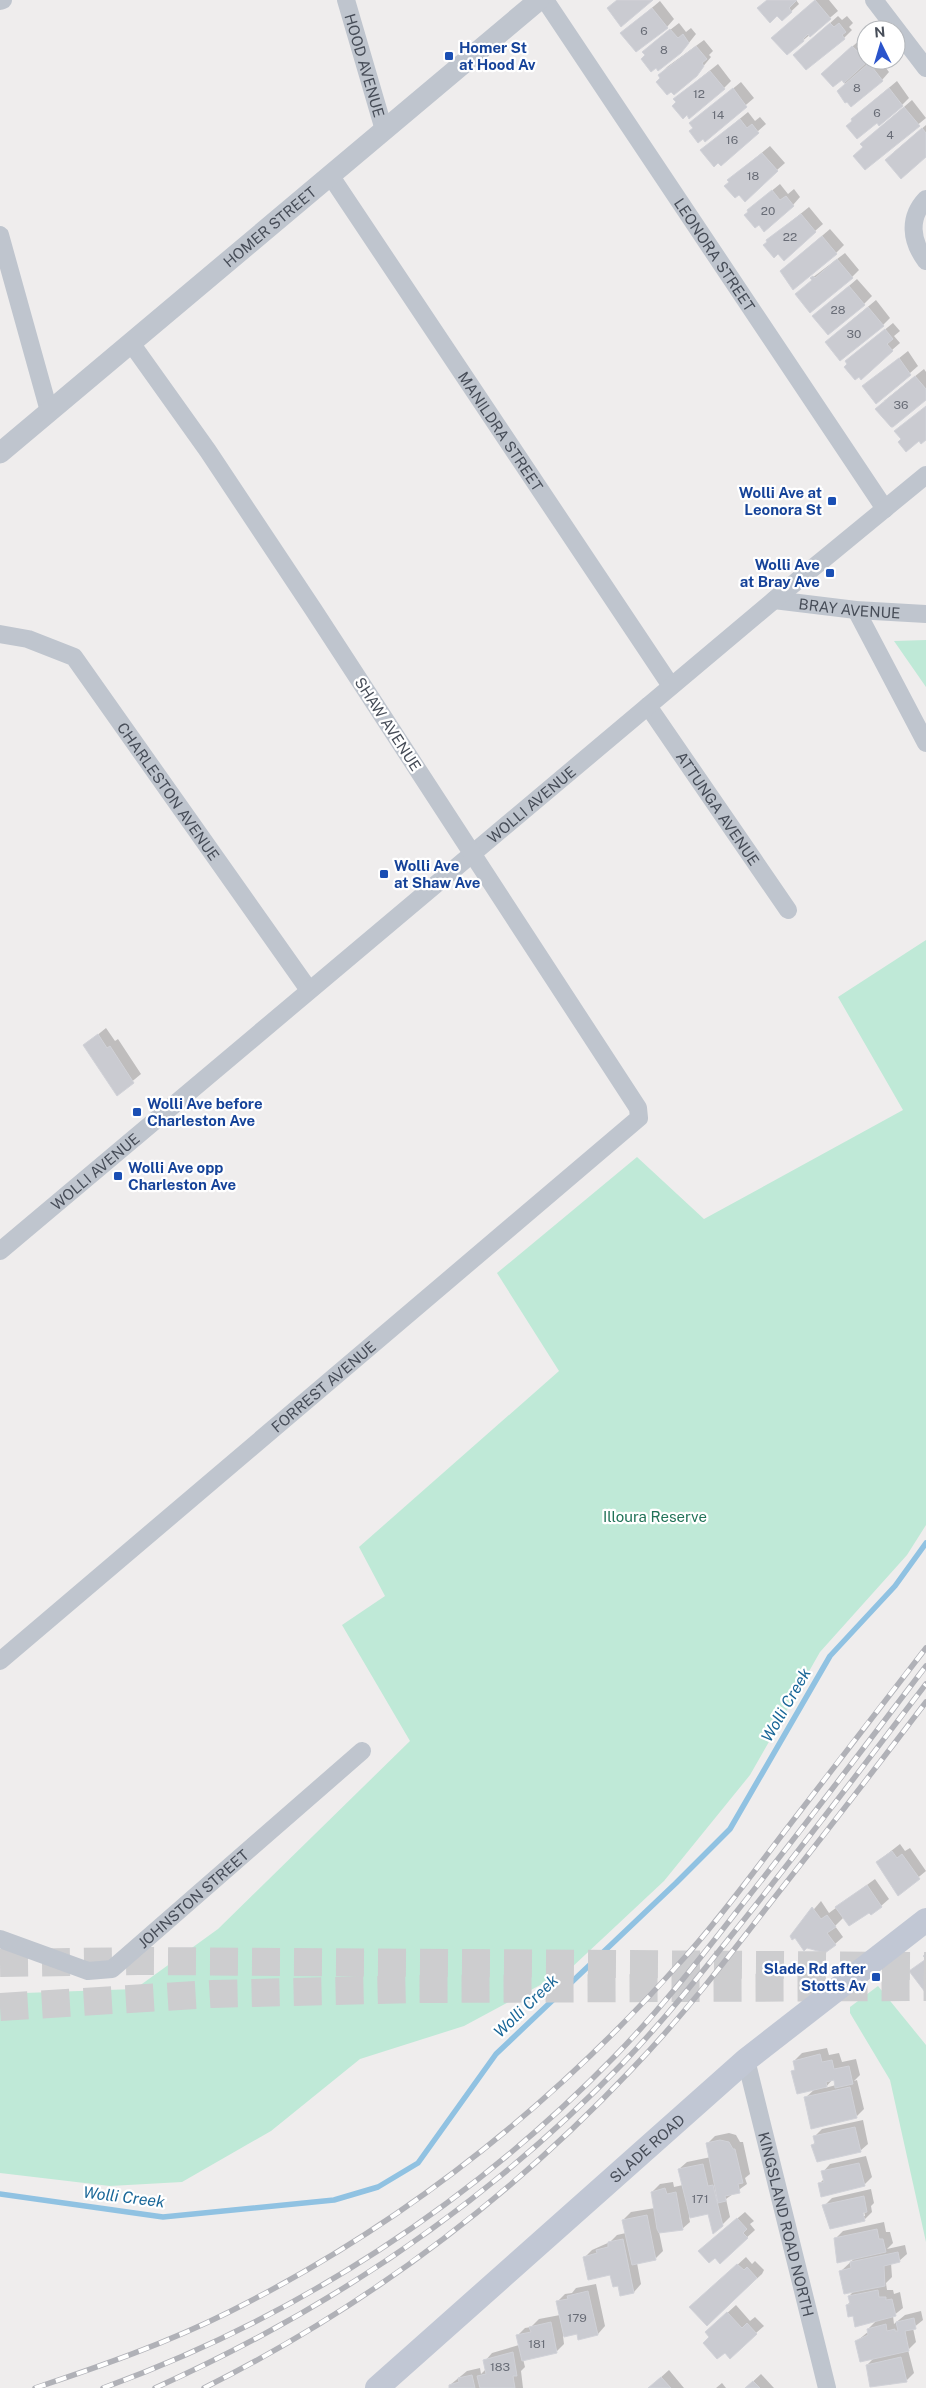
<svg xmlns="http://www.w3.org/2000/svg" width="926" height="2388" viewBox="0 0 926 2388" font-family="'Public Sans',sans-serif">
<rect width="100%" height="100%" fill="#efeded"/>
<path fill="#bfe9d7" d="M926 640V687L894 641Z
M926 940V1525L907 1555 820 1652 750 1775 664 1881 570 1969 464 2026 360 2059 271 2131 182 2182 110 2186 0 2173V1997L24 1993 135 1989 218 1929 410 1741 342 1625 385 1596 359 1547 559 1371 497 1273 637 1157 704 1219 903 1110 838 997Z
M878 1986 926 2045V2242L890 2080 850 2013V2007Z"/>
<path fill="#0003" fill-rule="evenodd" d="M768 0H796L799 4 782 20Z
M816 0H829L838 11 787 54 781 30Z
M660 1 674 19 667 27 630 26Z
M838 16 842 20 847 16 853 23 849 27 852 30 844 38 803 47Z
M679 23 686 32 691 28 696 34 688 44 646 55 652 44Z
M861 39 866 44V60H869L866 62 880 60 889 72 882 80 845 84 830 66Z
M704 40 713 51 709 55 711 57 696 75 662 78 660 75 667 67Z
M718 64 731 81 724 88 677 102 683 92Z
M897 81 909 98 902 105 877 122 860 112Z
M741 82 754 98 705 140 691 123Z
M912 100 926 118 865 168 864 146 869 137Z
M748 112 755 121 760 117 766 124 721 164 702 150Z
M926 125V156L894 152Z
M770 146 785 163 777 170 737 173Z
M780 184 788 194 794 189 800 197 793 205 748 210Z
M809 207 823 224 815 231 768 240Z
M830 229 844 245 836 253 781 271Z
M845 253 859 270 852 277 812 278Z
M857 279 872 296 864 304 814 316Z
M876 300 890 318 883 325 834 335Z
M893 323 900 331 894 336 900 343 892 350 846 361Z
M908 351 918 366 876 403 864 386Z
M924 369 926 372V399L884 401Z
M106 1028 115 1041 118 1039 141 1074 117 1094 85 1045Z
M900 1844 905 1851 910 1848 926 1871 898 1894 877 1862Z
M875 1879 889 1899 881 1906 844 1917 835 1926 843 1937 835 1944 791 1936 821 1901 829 1913Z
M827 2048 829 2055 839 2053 842 2062 856 2059 860 2075 854 2081 857 2080 864 2109 856 2117 805 2098 815 2089 793 2072 796 2068 794 2061 802 2053ZM833 2079 836 2085 825 2088Z
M863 2120 868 2144 860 2151 812 2145 816 2142 815 2136 822 2129Z
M729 2133 736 2135 740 2142H743L750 2174 745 2178 747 2184 726 2199 730 2217 722 2225 709 2213 689 2217 690 2222 682 2229 659 2232 663 2251 655 2259 637 2263 641 2284 634 2292 618 2284 611 2274 584 2258 592 2250 610 2242 617 2235 626 2233 623 2220 631 2212 655 2208 652 2192 660 2184 673 2182 674 2187 683 2185 679 2169 687 2162 711 2157 707 2144 715 2136Z
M866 2156 872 2177 864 2185 819 2184 824 2179 823 2172 830 2164Z
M871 2189 874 2203 871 2206 872 2212 864 2220 824 2206 832 2198ZM863 2206 865 2216H863Z
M745 2212 754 2221 750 2224 755 2230 720 2262 708 2243Z
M884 2222 886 2232H890L893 2243 887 2249 905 2245 907 2254 899 2261 891 2263 892 2277 886 2283 887 2290H893L894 2294 900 2292 903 2308 893 2316 894 2324 905 2315 921 2311 923 2320 913 2328 916 2342 908 2350 914 2373 906 2381 887 2385 867 2365 875 2357 857 2341 869 2331 868 2329 877 2320 847 2305 850 2302 849 2296 855 2290 841 2271 856 2257 836 2238 843 2231Z
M746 2257 752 2264 755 2261 764 2270 762 2274 707 2324 699 2300Z
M596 2284 605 2326 598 2334 578 2333 563 2336 564 2344 557 2351 523 2359 525 2367 521 2371 523 2388H451L450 2385 467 2371 480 2368 481 2374 486 2369 485 2361 492 2353 519 2345 517 2336 525 2328 531 2327 539 2319 560 2315 557 2302 565 2294 572 2293 576 2288Z
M736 2305 750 2321 755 2317 764 2326 756 2333 711 2337 714 2325Z
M669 2370 684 2388H649Z
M761 2374 774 2388H746Z
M722 2383 726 2388H716Z"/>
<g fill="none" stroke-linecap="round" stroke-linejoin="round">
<path stroke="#90c2e2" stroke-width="5.5" d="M0 2194 163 2217 334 2200 378 2187 418 2163 496 2054 676 1883 730 1829 830 1656 895 1586 926 1543"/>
</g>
<path fill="#cacbd1" stroke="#d1d2d8" d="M617 0H653L621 27 607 8Z
M767 0H797L789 8 792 12 782 21 777 16 770 23 757 8Z
M815 0 831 19 810 37 808 34 803 39 804 41 787 55 771 38Z
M652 8 668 28 636 52 620 33Z
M830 23 834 27 839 23 846 32 842 35 845 39 806 70 793 55Z
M670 29 678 38 683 34 689 43 681 53 658 71 656 68 651 72 641 59 645 55 642 52Z
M696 46 707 59 702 63 704 66 697 76 674 95 671 92 667 95 656 82 660 78 658 75Z
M852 46 868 61 844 83 842 80 833 87 821 74Z
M869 63 883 81 851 107 847 102 845 103 837 91Z
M710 71 725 89 689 119 687 115 683 119 672 106 676 102 673 99Z
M733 88 747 107 705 142 703 139 698 143 689 131 693 128 689 123Z
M889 88 903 106 879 126 877 123 857 139 846 126 852 121 851 119Z
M904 107 920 126 865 170 853 156 863 147 860 144Z
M740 119 747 128 752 124 759 133 721 166 718 163 714 167 700 150Z
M922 128 926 133V157L901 179 885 160Z
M762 153 778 171 745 202 739 195 735 198 724 186 729 182 727 180Z
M772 190 780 200 786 196 794 206 764 232 759 225 755 228 744 215 748 212 747 210Z
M801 214 816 232 784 261 778 254 774 258 763 245 767 242 766 240Z
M822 236 837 254 793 290 780 271Z
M837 259 853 278 810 313 795 294 812 280 810 278 813 276 815 278Z
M849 286 865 305 828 335 812 316Z
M868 307 884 326 840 361 825 342Z
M885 329 893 339 887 344 893 351 861 380 859 377 855 380 844 367 847 364 845 361Z
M899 358 911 375 876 404 862 386Z
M915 376 926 389V400L893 427H891L875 409Z
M926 406V440L921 444 919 441 906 452 898 442 901 439 894 431Z
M98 1034 107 1048 110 1046 134 1083 117 1096 83 1045Z
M892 1851 897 1858 902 1854 920 1879 898 1896 876 1862Z
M867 1885 882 1907 871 1915 869 1913 849 1926 835 1907Z
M812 1907 821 1919 827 1915 836 1927 827 1933 836 1945 825 1953 807 1948 804 1951 795 1938 792 1940 790 1936Z
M926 1954V1991L925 1992 909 1971 926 1959 923 1956Z
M820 2054 822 2062 832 2060 834 2069 849 2066 853 2084 835 2088 834 2080 826 2082 827 2087 797 2094 791 2071 795 2070 793 2061Z
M850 2087 857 2118 811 2129 804 2097Z
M855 2127 861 2152 817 2162 811 2145 815 2144 813 2136Z
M720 2140 729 2142 733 2149H735L743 2183 738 2184 740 2193 725 2196 726 2201 718 2203 706 2143Z
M859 2163 865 2186 821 2197 818 2183 824 2182 821 2171Z
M703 2164 708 2186 713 2185 723 2226 713 2234 708 2214 690 2218 678 2169Z
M665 2188 667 2194 676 2192 683 2230 659 2233 657 2229 651 2192Z
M864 2196 867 2212 863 2213 865 2221 830 2229 822 2205Z
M647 2215 656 2260 632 2265 622 2220Z
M737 2218 747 2229 743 2233 748 2238 720 2264 715 2258 709 2263 698 2251Z
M877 2229 879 2239H883L886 2252 837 2263 834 2238Z
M623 2239 634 2293 620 2296 618 2286 613 2287 610 2275 588 2280 583 2257 597 2253 596 2250 608 2247V2242Z
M898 2252 900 2262 884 2266 885 2286 844 2294 839 2271 851 2268 850 2262Z
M737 2264 744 2270 747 2267 757 2278 707 2326 689 2307Z
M878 2290 879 2297H886V2300L892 2299 896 2316 855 2327 853 2316 848 2317 846 2305 850 2304 848 2296Z
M588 2291 598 2335 578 2340 577 2334 564 2337 556 2301 568 2299 567 2296Z
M727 2312 742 2328 747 2323 757 2334 730 2359 725 2353 717 2359 703 2343 709 2337 705 2332Z
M914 2318 916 2329 905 2331 909 2351 860 2362 855 2341 868 2335 867 2329 886 2324 887 2331 895 2329V2331H898L896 2322Z
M551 2322 557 2353 522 2361 516 2335 531 2332 529 2327Z
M513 2352 517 2376H513L515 2388H480L477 2376 486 2374 483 2360Z
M901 2357 907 2382 870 2387 866 2365Z
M472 2375 475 2388H449V2385L459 2382 458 2378Z
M661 2377 671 2388H648Z
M753 2381 760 2388H745Z"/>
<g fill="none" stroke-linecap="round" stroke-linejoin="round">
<path stroke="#cdcdcf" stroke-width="28" stroke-dasharray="28 14" stroke-linecap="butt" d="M0 1963 138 1961 926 1966
M0 2007 212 1994 417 1989 926 1987"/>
<g stroke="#bfc5ce" stroke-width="18">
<path id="s1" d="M346 0 384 130"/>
<path id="s2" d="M545 0 885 509"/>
<path d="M874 0 926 68"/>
<path d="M0 1 3 0"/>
<path id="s3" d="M330 175 671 686"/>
<path d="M926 199C908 218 911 241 926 261"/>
<path d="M0 235 49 411"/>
<path id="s4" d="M774 600 856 610 926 614"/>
<path d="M856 610 926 743"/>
<path id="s5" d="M0 634 28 639 74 657 309 990"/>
<path id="s6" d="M648 706 788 910"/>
<path id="s7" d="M0 1251 780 595 926 475"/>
<path id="s8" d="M0 1661 639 1118 638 1108 313 609 208 451 131 343"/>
<path id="s9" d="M0 1939 88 1971 112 1969 362 1751"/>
<path id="s10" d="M746 2060 827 2388"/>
</g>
<path stroke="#bfc5ce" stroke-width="21" id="s11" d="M0 453 539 0"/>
<path stroke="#c1c7d4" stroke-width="24" id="s12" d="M377 2388 746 2060 926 1920"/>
<g stroke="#b0b1b7" stroke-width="5.5">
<path id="rail" d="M35 2388C101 2366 167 2343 229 2312 405 2224 555 2104 685 1957 722 1916 755 1870 788 1827 834 1767 880 1707 926 1648
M103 2388C296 2318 472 2203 615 2056 661 2009 701 1957 741 1906 804 1827 865 1746 926 1666
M155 2388C331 2309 490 2201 624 2062 668 2016 707 1966 747 1916 808 1839 867 1761 926 1684
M204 2388C364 2308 509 2199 632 2069 682 2017 727 1959 771 1902 823 1836 875 1769 926 1702"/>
</g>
<use href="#rail" stroke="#fff" stroke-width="4" stroke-dasharray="11" stroke-linecap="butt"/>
</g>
<g fill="#1a4fb4" stroke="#fff" stroke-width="2">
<rect x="444" y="51" width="10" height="10" rx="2.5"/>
<rect x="827" y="496" width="10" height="10" rx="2.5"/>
<rect x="825" y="568" width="10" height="10" rx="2.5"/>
<rect x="379" y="869" width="10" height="10" rx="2.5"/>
<rect x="132" y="1107" width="10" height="10" rx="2.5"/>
<rect x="113" y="1171" width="10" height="10" rx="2.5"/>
<rect x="871" y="1972" width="10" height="10" rx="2.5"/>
</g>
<g text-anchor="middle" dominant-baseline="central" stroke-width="4.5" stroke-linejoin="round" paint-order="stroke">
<g font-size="12" fill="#686c76">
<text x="644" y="31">6</text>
<text x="664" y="50">8</text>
<text x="857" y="88">8</text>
<text x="699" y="94">12</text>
<text x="877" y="113">6</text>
<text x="718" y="115">14</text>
<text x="890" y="135">4</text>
<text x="732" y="140">16</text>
<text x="753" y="176">18</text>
<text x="768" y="211">20</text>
<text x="790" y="237">22</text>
<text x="838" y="310">28</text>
<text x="854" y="334">30</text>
<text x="901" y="405">36</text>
<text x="700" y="2199">171</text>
<text x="577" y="2318">179</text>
<text x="537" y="2344">181</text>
<text x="500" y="2367">183</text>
</g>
<g font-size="15" font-weight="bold" fill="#164399" stroke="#fff" text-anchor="start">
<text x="459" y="47">Homer St<tspan x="459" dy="17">at Hood Av</tspan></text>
<text x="822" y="492" text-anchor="end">Wolli Ave at<tspan x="822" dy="17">Leonora St</tspan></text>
<text x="820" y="564" text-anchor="end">Wolli Ave<tspan x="820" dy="17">at Bray Ave</tspan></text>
<text x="394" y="865">Wolli Ave<tspan x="394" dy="17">at Shaw Ave</tspan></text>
<text x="147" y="1103">Wolli Ave before<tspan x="147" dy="17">Charleston Ave</tspan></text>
<text x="128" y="1167">Wolli Ave opp<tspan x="128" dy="17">Charleston Ave</tspan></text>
<text x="866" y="1968" text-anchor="end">Slade Rd after<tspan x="866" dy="17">Stotts Av</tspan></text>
</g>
<g font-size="15" fill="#474d58" stroke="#fff">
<text stroke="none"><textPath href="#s1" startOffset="68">HOOD AVENUE</textPath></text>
<text stroke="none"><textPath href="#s11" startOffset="352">HOMER STREET</textPath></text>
<text stroke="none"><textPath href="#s2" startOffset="306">LEONORA STREET</textPath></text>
<text stroke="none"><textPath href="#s3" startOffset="308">MANILDRA STREET</textPath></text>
<text stroke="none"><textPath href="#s4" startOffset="76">BRAY AVENUE</textPath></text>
<text transform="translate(388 724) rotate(57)">SHAW AVENUE</text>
<text stroke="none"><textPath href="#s5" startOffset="242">CHARLESTON AVENUE</textPath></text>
<text stroke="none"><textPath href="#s7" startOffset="694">WOLLI AVENUE</textPath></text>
<text stroke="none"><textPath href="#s6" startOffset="124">ATTUNGA AVENUE</textPath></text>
<text stroke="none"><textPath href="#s7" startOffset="124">WOLLI AVENUE</textPath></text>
<text stroke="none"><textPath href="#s8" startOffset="424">FORREST AVENUE</textPath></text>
<text stroke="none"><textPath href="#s9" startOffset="225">JOHNSTON STREET</textPath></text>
<text stroke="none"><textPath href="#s12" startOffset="361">SLADE ROAD</textPath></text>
<text stroke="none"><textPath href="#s10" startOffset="169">KINGSLAND ROAD NORTH</textPath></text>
</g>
<g font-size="15" fill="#207257" stroke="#fff">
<text x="655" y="1516">Illoura Reserve</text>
</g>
<g font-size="16" font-style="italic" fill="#1a6798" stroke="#fff">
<text transform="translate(786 1705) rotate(-60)">Wolli Creek</text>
<text transform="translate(526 2006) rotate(-44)">Wolli Creek</text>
<text transform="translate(124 2197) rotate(7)">Wolli Creek</text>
</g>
</g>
<g transform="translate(881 45) rotate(355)"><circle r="24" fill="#ffffff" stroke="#b5b8bc"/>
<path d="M0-4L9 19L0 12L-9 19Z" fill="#2b54cb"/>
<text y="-8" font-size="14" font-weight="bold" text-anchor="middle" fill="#474d58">N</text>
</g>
</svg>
